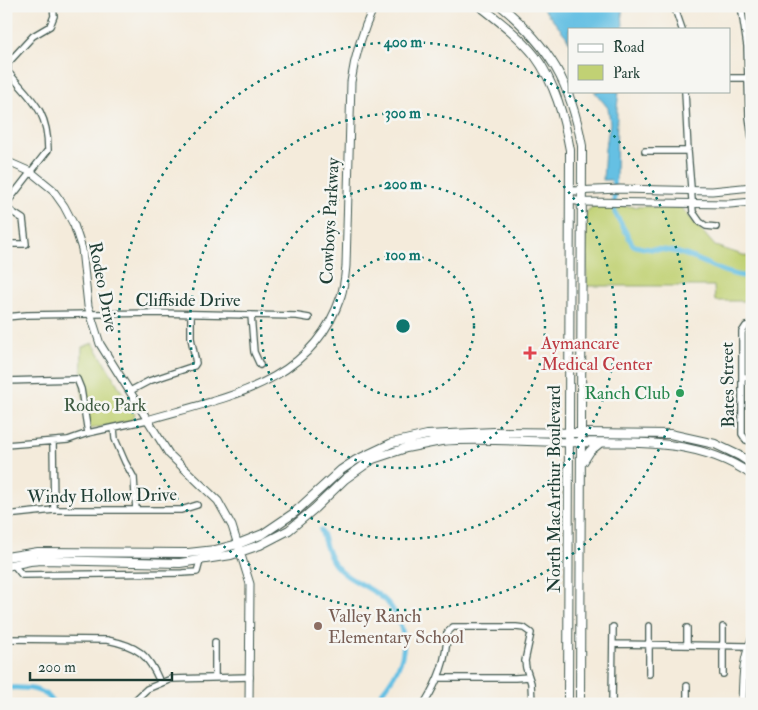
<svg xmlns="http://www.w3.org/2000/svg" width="758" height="710" viewBox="0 0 758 710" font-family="'IM FELL Double Pica',serif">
<rect width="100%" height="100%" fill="#f6f6f2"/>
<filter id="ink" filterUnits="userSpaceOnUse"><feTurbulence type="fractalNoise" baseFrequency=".02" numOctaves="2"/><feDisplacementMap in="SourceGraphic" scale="10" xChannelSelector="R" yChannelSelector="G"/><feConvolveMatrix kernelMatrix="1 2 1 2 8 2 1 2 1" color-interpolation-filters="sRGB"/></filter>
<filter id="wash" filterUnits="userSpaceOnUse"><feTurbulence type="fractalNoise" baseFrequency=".0096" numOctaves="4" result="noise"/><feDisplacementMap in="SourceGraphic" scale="20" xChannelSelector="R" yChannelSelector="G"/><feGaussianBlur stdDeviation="1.12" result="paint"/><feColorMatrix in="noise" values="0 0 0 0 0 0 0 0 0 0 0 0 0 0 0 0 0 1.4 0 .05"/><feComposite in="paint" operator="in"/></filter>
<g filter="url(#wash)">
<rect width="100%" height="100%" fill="#f4ebdb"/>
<path fill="#c1d174" stroke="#708754" d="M594 206 681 207 715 246 752 258V301H715L714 286H587L585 217 588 210Z
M93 343 135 414 131 421 90 429 81 387 82 347Z"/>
<path fill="#65c0e3" stroke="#427e8c" d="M541 6H622L623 29H569V42L566 36Z
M594 91H619L617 108 616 180H603L605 148 610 124 609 114 608 108Z"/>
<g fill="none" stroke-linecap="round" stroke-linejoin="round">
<path stroke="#65c0e3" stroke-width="5" d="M613 174 615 213 633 245C647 251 656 248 671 251 698 255 723 277 752 277
M321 530C325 542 327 555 335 565 345 578 363 584 376 593 389 602 393 608 399 622 413 654 393 681 372 704
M6 688C23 687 46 687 54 704"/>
</g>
</g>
<g filter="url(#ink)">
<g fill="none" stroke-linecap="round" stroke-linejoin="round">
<g stroke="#3f574d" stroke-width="8">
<path id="minor" d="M674 6 682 29
M741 6 747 46 749 117 752 139
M729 78H750
M685 91 688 151 693 212 700 222 706 226 716 227
M645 151H688
M6 204 48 150C48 110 32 100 8 72V63L33 36 50 26 54 16 53 6
M6 208 23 219 26 244H6
M251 315 254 352 260 365
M6 317 27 315 156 313 297 316 309 318
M752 325 746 326 742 332V434L746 440 752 442
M742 377H752
M6 381 77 379 81 389 88 433
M130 391 149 381 194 366 196 363 191 338V314
M114 428 115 439 125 462 134 478 136 510
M53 442 54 510
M6 445 68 440 88 433 147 420
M6 515 54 510H181L197 505
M13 564 22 575 182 573 197 572 200 561
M649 626V674
M687 628V645
M6 639 107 640C138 646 148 654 160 682
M215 642V677
M613 644 749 646
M723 674V627
M439 678H515L529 677
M687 686V704
M131 704 147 689 171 679 250 677
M424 704C438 681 447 660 447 633L453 627H516L524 628 531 633 525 661 526 668 531 683 532 704
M612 704 613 627"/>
</g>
<g stroke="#3f574d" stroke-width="9">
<path id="tertiary" d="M6 7 7 6
M6 161 31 172 52 189 64 206 74 225 82 249 88 306 100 344 169 454 218 501 232 526 250 584 249 704
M571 191 620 189 712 191 752 187
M571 200 582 202 730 204 752 202
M147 420C226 397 311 385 341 296 344 287 345 276 346 266L351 82C355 54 362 32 374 6
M742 704C743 682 742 659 752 639"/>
</g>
<g stroke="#3f574d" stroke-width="10">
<path id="secondary" d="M480 6C499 21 519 36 535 56 555 83 564 117 570 150L568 704
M501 6C550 47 571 83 582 146L580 704
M583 462 590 451 600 443
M6 557 38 552 188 553 215 550 238 544 263 534 294 513 341 470 356 460 392 443 427 435 495 432 670 434 715 444 740 456 752 464
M6 566 30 561 42 560 180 563 231 555 260 545 289 530 314 509 345 479 373 459 406 448 441 441C478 438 518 441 556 442 622 444 694 434 752 475"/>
</g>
<use href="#minor" stroke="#fff" stroke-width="5.5"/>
<use href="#tertiary" stroke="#fff" stroke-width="7"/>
<use href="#secondary" stroke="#fff" stroke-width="8"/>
</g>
</g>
<g fill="none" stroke="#0f766e" stroke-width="2.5" stroke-dasharray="2.5 5">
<circle cx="403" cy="326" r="71"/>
<circle cx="403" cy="326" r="142"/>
<circle cx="403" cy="326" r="213"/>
<circle cx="403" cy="326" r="284"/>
</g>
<path fill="#e0444e" stroke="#f6f6f2" stroke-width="2" d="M527.5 345.5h5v5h5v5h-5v5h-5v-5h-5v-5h5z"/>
<circle fill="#2e9e5b" stroke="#f6f6f2" stroke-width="2" cx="680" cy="393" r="5"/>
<circle fill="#8d6e63" stroke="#f6f6f2" stroke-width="2" cx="318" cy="626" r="5"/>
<g text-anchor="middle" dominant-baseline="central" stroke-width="5" stroke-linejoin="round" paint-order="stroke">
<g font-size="18" fill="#1f3d34" stroke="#f6f6f2">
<text transform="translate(330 221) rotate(-87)">Cowboys Parkway</text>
<text transform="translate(103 287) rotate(79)">Rodeo Drive</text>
<text x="188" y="300">Cliffside Drive</text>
<text transform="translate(728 385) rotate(-91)">Bates Street</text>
<text transform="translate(554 489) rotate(-90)">North MacArthur Boulevard</text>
<text transform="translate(102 496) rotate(-1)">Windy Hollow Drive</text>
</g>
<g font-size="18" fill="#be3a42" stroke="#f6f6f2" text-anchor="start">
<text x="541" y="343">Aymancare<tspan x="541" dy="21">Medical Center</tspan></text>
</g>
<g font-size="18" fill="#27864d" stroke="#f6f6f2" text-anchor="end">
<text x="670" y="393">Ranch Club</text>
</g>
<g font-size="18" fill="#3f5b41" stroke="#f6f6f2">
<text x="105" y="405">Rodeo Park</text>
</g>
<g font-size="18" fill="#785e54" stroke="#f6f6f2" text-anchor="start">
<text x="328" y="616">Valley Ranch<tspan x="328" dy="21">Elementary School</tspan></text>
</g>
</g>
<circle cx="403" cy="326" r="8" fill="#0f766e" stroke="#f6f6f2" stroke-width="2.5"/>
<g font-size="15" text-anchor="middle" font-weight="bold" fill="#0f766e" stroke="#f6f6f2" stroke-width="5" stroke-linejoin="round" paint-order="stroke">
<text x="403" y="47">400 m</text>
<text x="403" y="118">300 m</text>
<text x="403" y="189">200 m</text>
<text x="403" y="260">100 m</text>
</g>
<rect width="758" height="710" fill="none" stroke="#f6f6f2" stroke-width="25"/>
<rect x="568" y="28" width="162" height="65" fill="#f6f6f2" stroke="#a0aca6"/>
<rect x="578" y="44" width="25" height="8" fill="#ffffff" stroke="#a0aca6"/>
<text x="613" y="52" font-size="15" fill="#1f3d34">Road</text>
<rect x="578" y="65" width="25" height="15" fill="#c1d174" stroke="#a0aca6"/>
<text x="613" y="78" font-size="15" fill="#1f3d34">Park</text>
<path d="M30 672v8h142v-8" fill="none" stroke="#1f3d34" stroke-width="2.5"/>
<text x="38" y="672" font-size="15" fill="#1f3d34" stroke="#f6f6f2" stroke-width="4" paint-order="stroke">200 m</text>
</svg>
